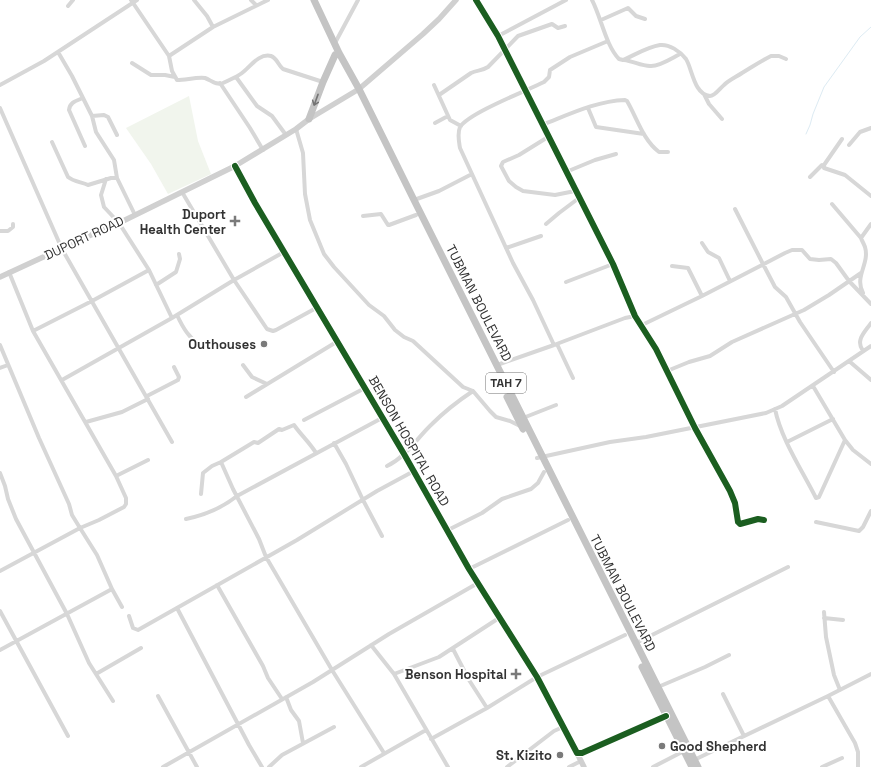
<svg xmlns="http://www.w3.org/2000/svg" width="871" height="767" viewBox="0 0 871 767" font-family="'Space Grotesk',sans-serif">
<rect width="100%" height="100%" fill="#fff"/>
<path fill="#f1f5ed" d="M189 96 198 141 211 174 168 194 151 164 126 128Z"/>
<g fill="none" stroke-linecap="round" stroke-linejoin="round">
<path stroke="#ddebf3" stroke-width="1" d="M806 134 810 125 813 114 824 87 860 37 871 27"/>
<path stroke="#d7d7d7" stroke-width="4" d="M131 0 169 56 172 71 177 80C186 80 196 77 205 78 211 80 216 86 223 83 229 80 237 77 242 73 250 67 259 53 271 56 277 58 278 65 283 69L323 82
M251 0 256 5
M476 0 498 36 613 264 635 316 656 349 695 428 730 491 735 503 738 522 740 524 758 519 764 520
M592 0C601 17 606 46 619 59L623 60C635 55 647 47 660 45 669 44 680 51 686 59 692 68 694 95 710 96 715 96 720 88 724 85 729 80 736 77 742 73 752 67 761 61 771 56H779L786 59
M68 6 73 0
M601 20 628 8 636 16 645 19
M213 27 268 0
M498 36 566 0
M335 43 358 0
M58 52 72 76 92 116 96 132 114 160 117 178 135 215
M169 56 213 27 207 16 194 0
M624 60C633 61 641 66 650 66 659 67 672 58 680 54
M132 63 151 75H165L175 77
M236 77 257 106 272 116 286 135
M220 83 250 128 263 150
M0 85 44 61 137 0
M434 85 450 120 461 126
M704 94 709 104 722 119
M439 95 471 73C477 70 482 71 488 67L518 36 552 24 558 28 565 26
M83 98C76 101 70 102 69 110L85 146
M0 108 62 249 172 442
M588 108 596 127 644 134
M92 116 104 115 108 117 117 135
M435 123 448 116
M542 125C568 115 596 101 625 100L627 101C637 118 643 140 659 152H668
M296 129 303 153 305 194 310 220 324 254 334 267 369 305 384 316 395 330 404 337 413 341 463 387 473 391 490 411 496 417 510 421 522 427
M548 137 519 155 503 162 501 166 509 181 516 187 523 191 555 195 575 191
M842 139 824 165V168L845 175 871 196
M52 142 68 177C74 182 82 182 88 185L111 178H117
M849 145 860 132 871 128
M566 172 595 160 616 154
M810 177 822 165 824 167
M182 192 234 280 267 329 273 331 276 330 318 307
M414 200 439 191 472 174
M832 204 861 238
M735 209 763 264 775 287 786 297 800 322 834 372
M363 216 381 214 388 225H389L416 215
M546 224 559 213 579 198
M0 231H8L13 227V224
M702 243 708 252 719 258 730 281
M506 248 541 236
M672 266 688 268 702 296
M9 272 33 331 116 476 126 498V504L124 507 99 520 80 528 97 555 112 589 122 607
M566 282 613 264
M156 285 176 272 180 259 179 254
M863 293C854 276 870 264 865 247 864 244 862 241 861 238L871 224
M177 315C183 328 189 338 201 346
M172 318 234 280 284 252
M642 325 702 296 785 253 792 250H802L810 259 819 260 831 259 836 263 849 281 871 304
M33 331 92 301 149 270
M557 344 573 378
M0 345 39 438 69 504 72 515 80 528 0 571
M554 345 533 300 513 263 460 148C459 142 457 134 460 127 469 113 526 91 544 82L549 77 550 70 570 57 608 41
M863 351C855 340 865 332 871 323
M849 361 871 380
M243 365 252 377 267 384
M497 365 554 345 625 318 635 316
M0 368 8 365
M667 371 689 362 710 356 732 342 804 310 829 295 861 273
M62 380 172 318 149 270 119 223 104 207 101 195 106 179
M813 386 845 440 853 450 871 464
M147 396 178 380 179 377 174 367
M246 397 338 341
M775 409C781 439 802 470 816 498L819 497 845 440
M523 418 556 405
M304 420 365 388
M86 422 122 412 148 399
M787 442 833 419
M334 443 346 464 363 500 382 536
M537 458 610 442 646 437 766 413 782 406 871 346
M221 462 233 489 259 539 266 557 332 670 384 753
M387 466C406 457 417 438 432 424 444 412 458 401 473 391
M0 473 5 486 8 499 16 519 67 614 89 663 113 701
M116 476 148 460
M201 494 203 473 212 466 221 462 254 442 258 443 279 429 282 430 294 425C301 435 310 443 316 453
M186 519C205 515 222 508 237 496L382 418
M816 522 859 531 863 527 871 511
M448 530 482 513 502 499 531 489 538 483 544 472
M469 569 568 520
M217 585 263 666 268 678 282 699
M177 608 249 745 262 767
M0 611 68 736
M824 612 826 637 834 675 840 690
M129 616 133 628 138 630 297 540 377 491 414 471
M824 618 843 620
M636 643 788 567
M371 645 394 674 448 767
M453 649 469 680 487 708
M0 650 112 589
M96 674 141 648
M394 674 439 657 499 618
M658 687 705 667 729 655
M723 694 744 736
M158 696 197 767
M828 696 855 743 858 752V767
M286 697 291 710 299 721 303 743
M431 739 487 708 537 677 625 635
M694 760 828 696 871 674
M163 767 313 682 389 634 478 583
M269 767 282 755 334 727
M361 767 426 730
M507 767 554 731 563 727
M569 767 581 761
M653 767 684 751
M822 767 842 758"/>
<path stroke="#d0d0d0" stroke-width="5.5" d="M235 166 255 203 404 454 469 569 537 677 577 753H582L666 716
M0 277 106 228 119 223 235 166 296 129 309 119 359 89 423 34 439 19 456 0
M577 753 584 767"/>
<path stroke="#c4c4c4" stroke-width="7" d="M314 0 339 53 359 89 414 200 698 767
M309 119 323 82 335 55
M507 397 523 429
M642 667 692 767"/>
<g stroke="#fff" stroke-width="8">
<path id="cycleway" d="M476 0 498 36 613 264 635 316 656 349 695 428 730 491 735 503 738 522 740 524 758 519 764 520
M235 166 255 203 404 454 469 569 537 677 577 753H582L666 716"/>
</g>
<use href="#cycleway" stroke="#1b5e20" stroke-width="6"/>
</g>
<defs><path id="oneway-shaft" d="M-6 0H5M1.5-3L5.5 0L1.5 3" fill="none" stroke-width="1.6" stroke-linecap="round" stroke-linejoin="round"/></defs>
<use stroke="#747474" href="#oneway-shaft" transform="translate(316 100) rotate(110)"/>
<g fill="#7a7a7a" stroke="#fff" stroke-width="1.5">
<path d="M233 215h4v4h4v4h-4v4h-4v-4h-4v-4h4z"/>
<circle cx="264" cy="344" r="4"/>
<path d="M514 668h4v4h4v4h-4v4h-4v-4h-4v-4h4z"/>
<circle cx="662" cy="746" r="4"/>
<circle cx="560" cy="755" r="4"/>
</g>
<g text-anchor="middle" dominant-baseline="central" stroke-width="4" stroke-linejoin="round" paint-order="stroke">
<rect fill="#fff" stroke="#707070" stroke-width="1" x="486" y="373" width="40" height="20" rx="3"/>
<g font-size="12" font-weight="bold" fill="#333">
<text x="506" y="383">TAH 7</text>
</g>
<g font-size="13" font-weight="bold" fill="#333" stroke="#fff" text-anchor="end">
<text x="226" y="214">Duport<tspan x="226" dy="15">Health Center</tspan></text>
<text x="256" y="344">Outhouses</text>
<text x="507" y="674">Benson Hospital</text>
<text x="670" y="746" text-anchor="start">Good Shepherd</text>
<text x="552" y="755">St. Kizito</text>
</g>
<g font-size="13" fill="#333" stroke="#fff">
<text transform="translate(84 238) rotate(-25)">DUPORT ROAD</text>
<text transform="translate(479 303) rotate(63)">TUBMAN BOULEVARD</text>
<text transform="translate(409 441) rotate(60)">BENSON HOSPITAL ROAD</text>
<text transform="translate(623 593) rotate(63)">TUBMAN BOULEVARD</text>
</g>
</g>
</svg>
